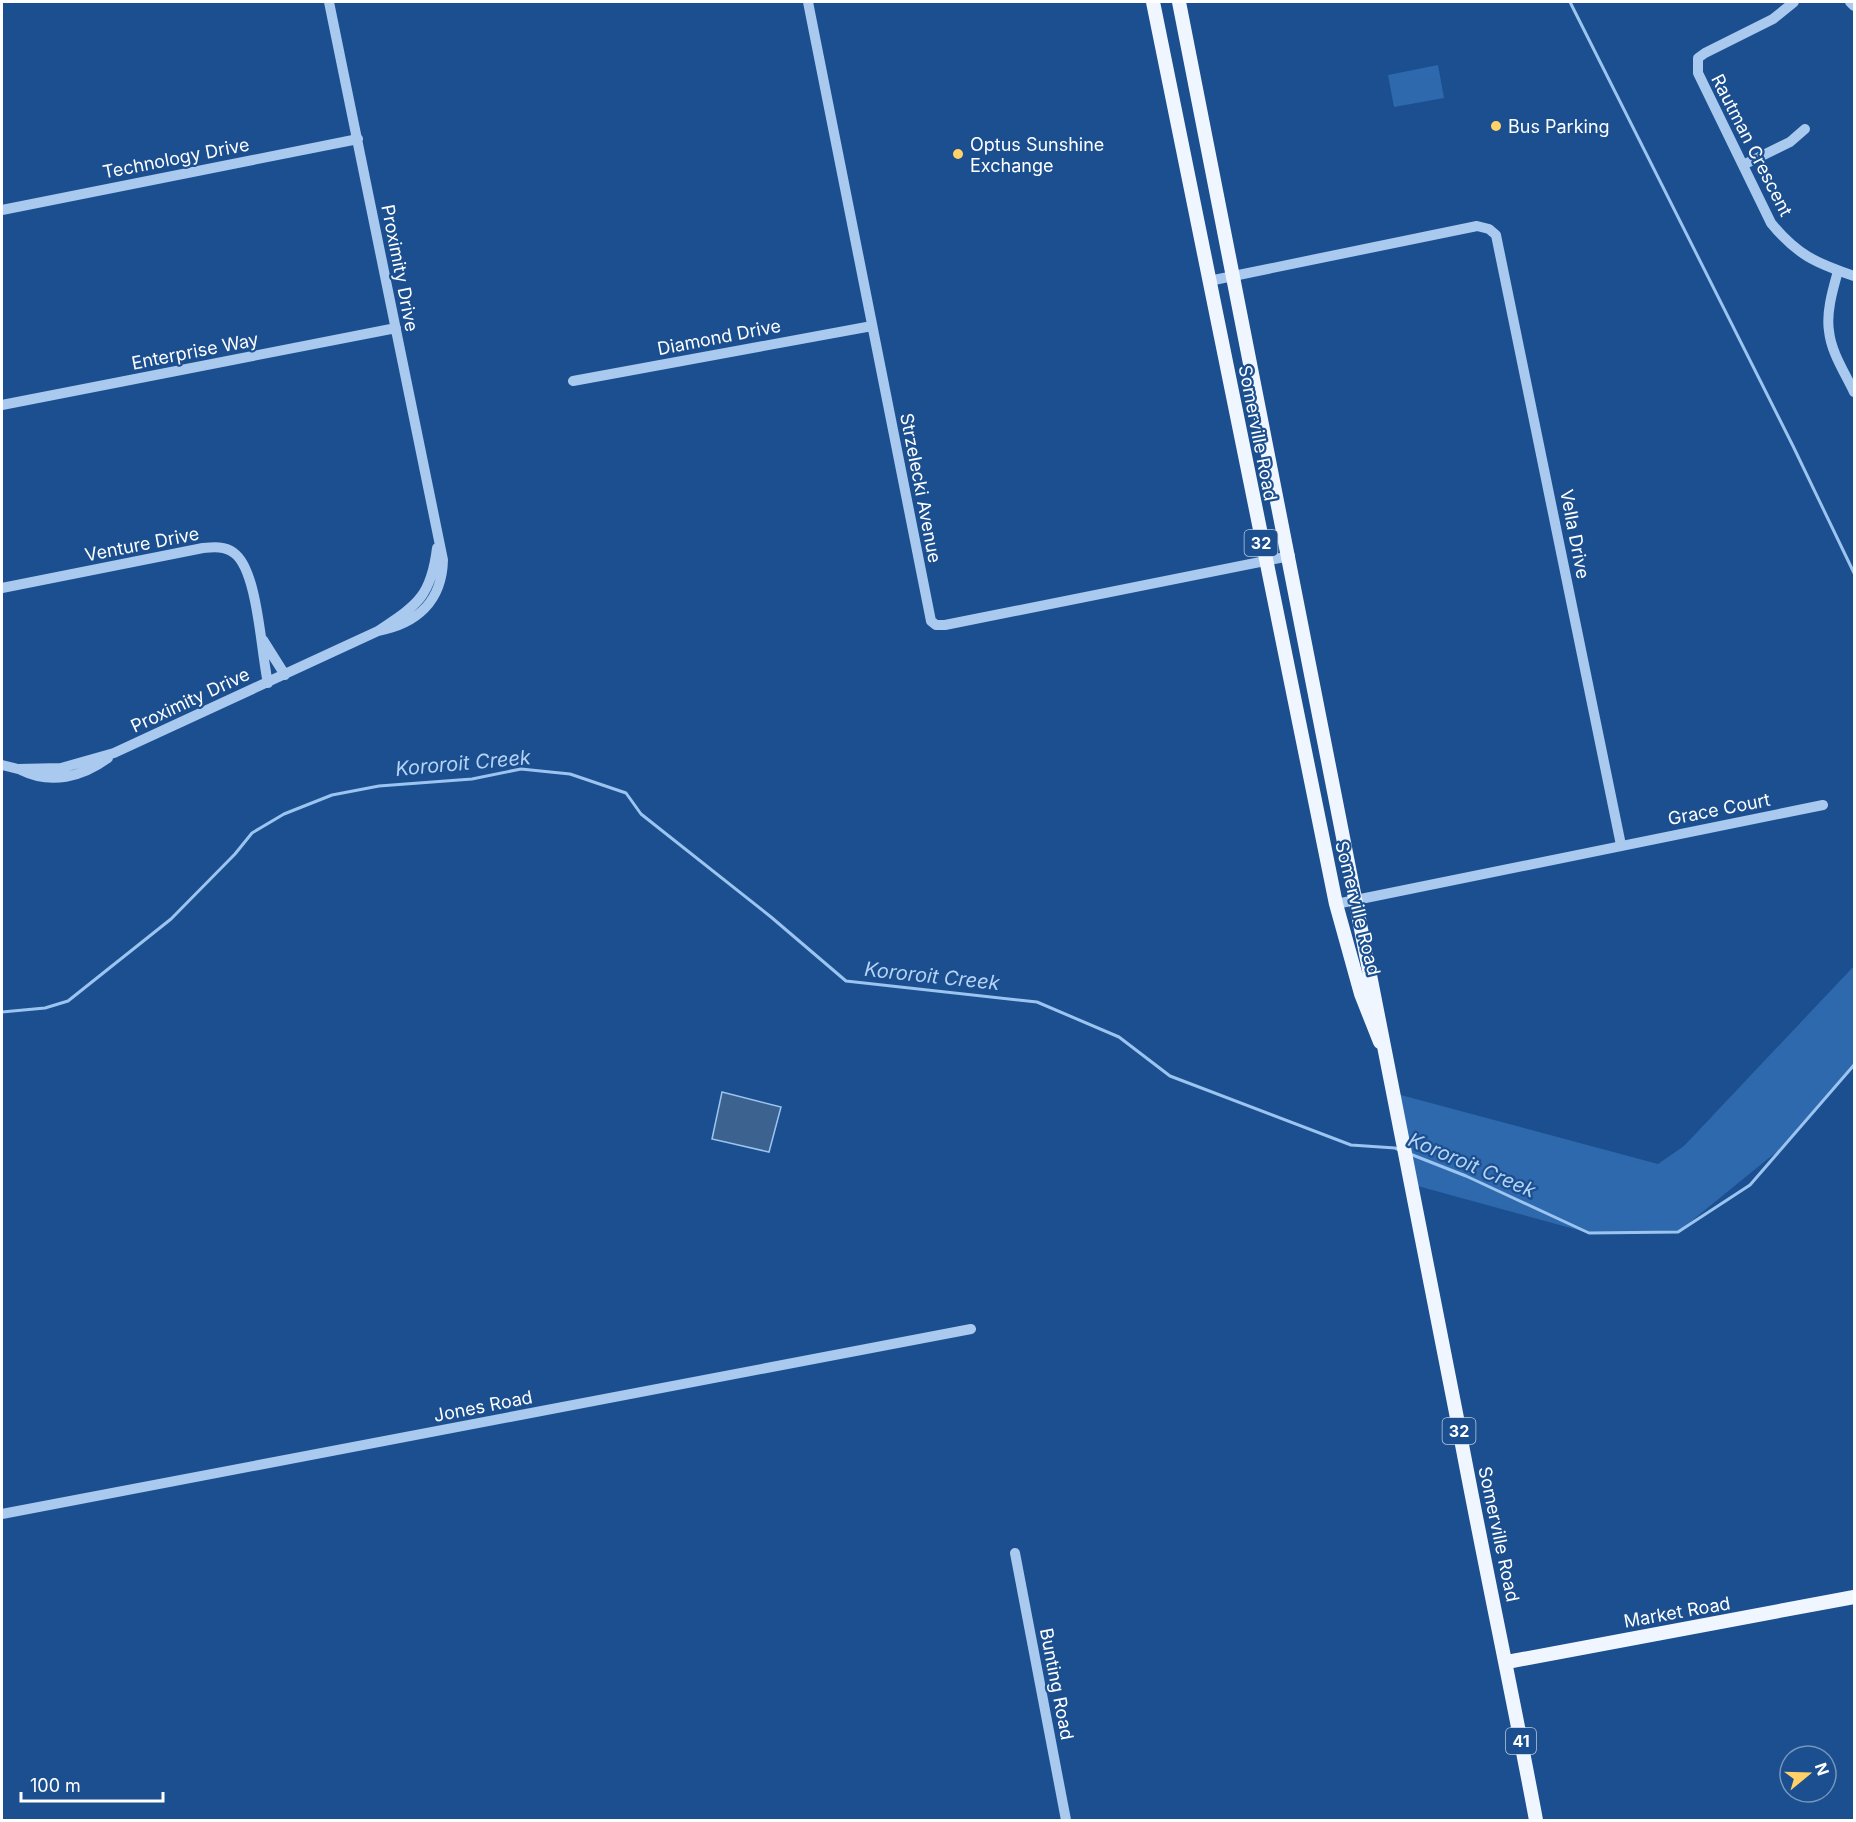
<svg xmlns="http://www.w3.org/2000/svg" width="1856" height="1822" viewBox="0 0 1856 1822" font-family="Inter,sans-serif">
<rect width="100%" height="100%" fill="#1b4f8f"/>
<path fill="#2e69ad" d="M1438 65 1444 98 1394 107 1388 75Z
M1854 966V1064L1780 1149 1678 1232 1589 1233 1414 1185 1397 1094 1658 1164 1684 1146Z"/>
<path fill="#3c6290" stroke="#9cc4f0" stroke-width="1.5" d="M722 1092 781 1107 769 1152 712 1139Z"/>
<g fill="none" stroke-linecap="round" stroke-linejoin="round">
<path stroke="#9cc4f0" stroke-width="3" d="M1570 2 1793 446 1854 573
M2 1012 45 1008 68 1001 171 919 235 854 252 833 284 814 332 795 379 786 472 779 521 769 570 774 626 793 641 814 771 917 846 981 1037 1002 1119 1037 1170 1076 1351 1145 1395 1148 1402 1151
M1410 1154 1466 1176 1589 1233 1678 1232 1750 1185 1854 1065"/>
<path stroke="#a9c9ee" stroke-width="10" d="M329 2 443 560C442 602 416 624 378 631
M808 2 931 621 936 625H945L1290 556
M1794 2 1773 19 1705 53 1698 58V73L1771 223C1797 255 1816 263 1854 276
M1850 2 1854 6
M1743 165 1790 142 1805 129
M2 210 358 139
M1838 271C1833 289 1826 312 1829 331 1831 352 1845 373 1854 392
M1209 281 1477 226 1489 229 1496 235 1621 845
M573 381 872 326
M2 405 396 328
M2 588 203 548C214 547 225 546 234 553 258 570 261 653 268 683
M263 640 285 675
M2 765 18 769 61 768 114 753 378 631C417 605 431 597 437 548
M21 770C51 785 82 777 108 758
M1336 904 1823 805
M2 1514 971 1329
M1015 1553 1066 1820"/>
<path stroke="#f0f6ff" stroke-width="14" d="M1153 2 1336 904 1361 994 1380 1042
M1179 2C1274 473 1368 945 1457 1418 1482 1553 1511 1686 1536 1820
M1507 1662 1854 1597"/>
</g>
<g fill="#ffd166" stroke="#1b4f8f" stroke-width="2">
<circle cx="1496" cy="126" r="6"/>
<circle cx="958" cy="154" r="6"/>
</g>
<g text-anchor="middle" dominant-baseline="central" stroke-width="4.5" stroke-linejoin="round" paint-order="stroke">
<g fill="#1b4f8f" stroke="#bbcadd" stroke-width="1.5">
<rect x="1244.5" y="530" width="33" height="26" rx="4.5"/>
<rect x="1442.5" y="1418" width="33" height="26" rx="4.5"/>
<rect x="1506" y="1728" width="30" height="26" rx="4.5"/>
</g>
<g font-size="16" font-weight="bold" fill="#fff">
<text x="1261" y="543">32</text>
<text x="1459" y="1431">32</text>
<text x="1521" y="1741">41</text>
</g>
<g font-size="18" fill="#fff" stroke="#1b4f8f" text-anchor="start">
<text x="1508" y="126">Bus Parking</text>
<text x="970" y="144">Optus Sunshine<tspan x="970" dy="21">Exchange</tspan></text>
</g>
<g font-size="18" fill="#fff" stroke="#1b4f8f">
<text transform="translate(1752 145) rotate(63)">Rautman Crescent</text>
<text transform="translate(176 158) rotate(-11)">Technology Drive</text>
<text transform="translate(400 268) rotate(79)">Proximity Drive</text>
<text transform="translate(719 337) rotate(-11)">Diamond Drive</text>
<text transform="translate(195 351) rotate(-11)">Enterprise Way</text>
<text transform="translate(1258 433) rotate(79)">Somerville Road</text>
<text transform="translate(921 488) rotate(79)">Strzelecki Avenue</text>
<text transform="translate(1575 534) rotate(79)">Vella Drive</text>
<text transform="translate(142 544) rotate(-11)">Venture Drive</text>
<text transform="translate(190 700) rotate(-25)">Proximity Drive</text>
<text transform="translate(1719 809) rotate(-11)">Grace Court</text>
<text transform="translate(1358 908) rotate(76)">Somerville Road</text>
<text transform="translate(483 1406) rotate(-11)">Jones Road</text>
<text transform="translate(1499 1534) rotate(78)">Somerville Road</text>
<text transform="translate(1677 1612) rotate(-10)">Market Road</text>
<text transform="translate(1057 1684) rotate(79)">Bunting Road</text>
</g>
<g font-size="20" font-style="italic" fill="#b5d3f5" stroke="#1b4f8f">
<text transform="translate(463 763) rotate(-5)">Kororoit Creek</text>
<text transform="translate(932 976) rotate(6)">Kororoit Creek</text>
<text transform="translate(1472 1165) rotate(23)">Kororoit Creek</text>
</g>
</g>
<rect width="1856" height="1822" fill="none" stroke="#ffffff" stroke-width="6"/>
<g transform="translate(1808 1774) rotate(71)"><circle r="28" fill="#1b4f8f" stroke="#7695bc" stroke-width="1.5"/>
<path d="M0-4.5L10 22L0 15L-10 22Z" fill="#ffd166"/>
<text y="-9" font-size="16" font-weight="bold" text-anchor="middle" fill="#ffffff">N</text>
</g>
<path d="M21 1792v9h142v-9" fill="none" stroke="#ffffff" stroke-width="3"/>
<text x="30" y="1792" font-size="18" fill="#ffffff" stroke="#1b4f8f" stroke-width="4.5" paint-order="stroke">100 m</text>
</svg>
